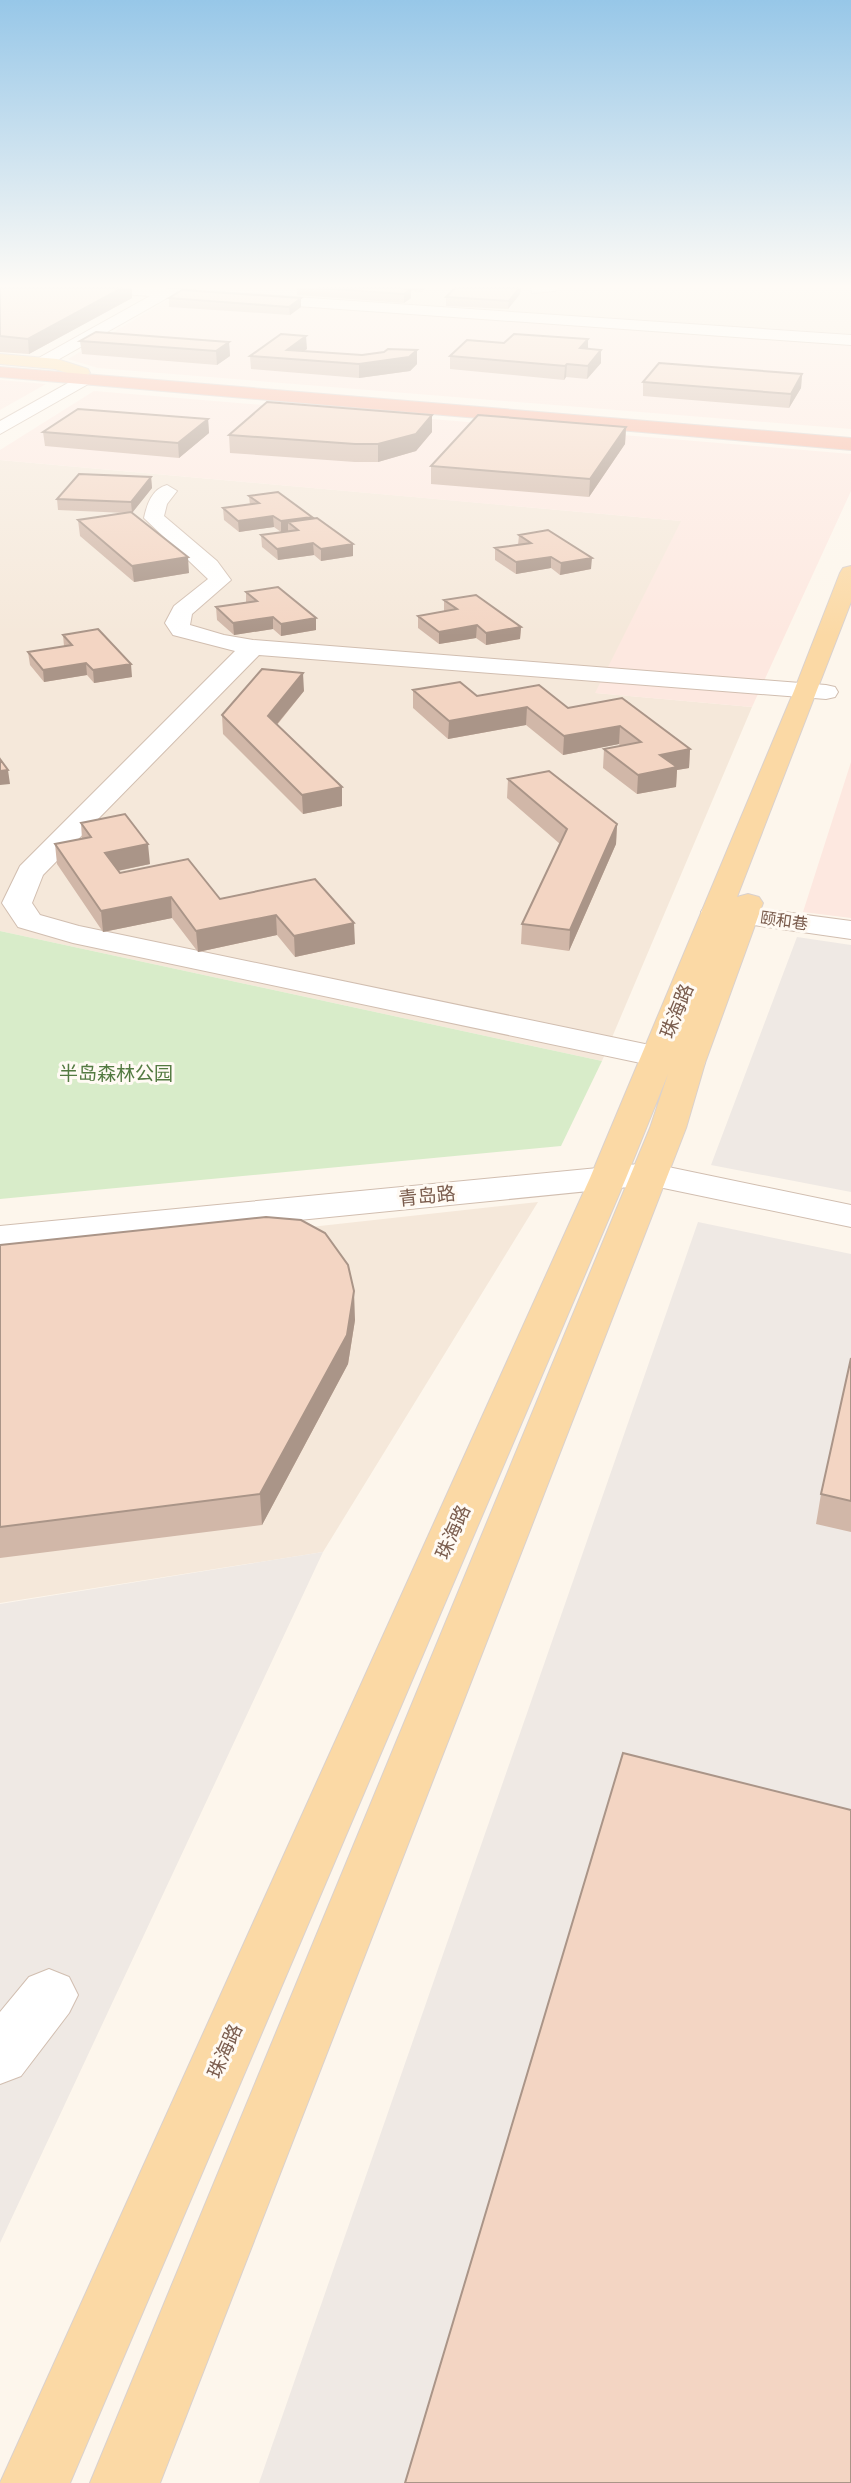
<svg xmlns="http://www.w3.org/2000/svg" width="851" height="2483" viewBox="0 0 851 2483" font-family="Figtree,'Noto Sans SC',sans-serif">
<rect width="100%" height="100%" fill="#fdf6ec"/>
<path fill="#f5e8da" d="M178 288H851V334L599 317Z
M0 460 682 521 596 693 752 707 602 1061 0 931Z
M538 1202 323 1552 0 1603V1261Z"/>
<path fill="#fde8e0" d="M173 297 851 345V429L98 368 68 359Z
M0 380 46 384 0 410Z
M94 391 851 454V491L752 707 595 693 681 521 0 460V450Z
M851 762V918L803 912Z"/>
<path fill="#efe9e4" d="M797 937 851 945V1192L711 1165Z
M698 1222 851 1254V2483H259Z
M323 1552 0 2243V1604Z"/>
<path fill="#d8ecc9" d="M0 931 602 1061 561 1146 0 1199Z"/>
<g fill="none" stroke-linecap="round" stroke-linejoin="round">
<g stroke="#d1beb0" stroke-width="2">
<path id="minor" d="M90 288H161L851 335V345L169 297 47 366H35L33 363 35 360 150 296 97 292Z
M531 288H557L555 291 532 293Z
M84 374 90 375 92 379 90 383 0 434V421Z
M167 485 177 491 167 504 164 516 217 561 231 580 192 614 190 625 224 635 253 640 826 685 835 687 838 692 835 697 826 699 259 655 43 875 32 903 40 915 79 926 688 1053 700 1056 705 1063 700 1070 688 1073 73 943 18 927 2 903 20 866 235 651 173 635 165 623 174 606 208 579 144 518C147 504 152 489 167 485Z
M716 903 851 921V939L705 918 701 912 705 906Z
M649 1163 851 1205V1227L649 1185 0 1250V1226Z
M49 1969 69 1977 78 1995 69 2013 21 2076 0 2084V2012L29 1977Z"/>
</g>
<g stroke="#dad1cd" stroke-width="2">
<path id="major" d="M0 354 57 359 88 369 90 373 82 378 55 369 0 364Z
M851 566V602L737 897 748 894 759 897 763 903 705 1063 686 1128 160 2483H90L650 1128 668 1074 626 1178 70 2483H0L590 1178 794 691 840 573 843 568Z"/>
</g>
<g stroke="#dad1cd" stroke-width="2">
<path id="highway" d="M0 367 851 438V450L0 377Z"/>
</g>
<use href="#minor" fill="#fff" fill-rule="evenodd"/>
<use href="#major" fill="#fbd9a5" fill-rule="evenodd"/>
<use href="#highway" fill="#f7b7a3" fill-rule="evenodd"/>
</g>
<path fill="#d1b7a8" d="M0 288 132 298 29 354 0 352Z
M297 288H426L422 292 411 291V298L404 303 297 295Z
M455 288H521L520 294 508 309 446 306V297Z
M169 298 301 307 290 315 169 307Z
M80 341 229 342 230 356 217 365 82 354Z
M307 349 304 351 417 364 410 371 359 378 251 369 250 356Z
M588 349 601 363 587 379 566 377 564 380 450 369V356Z
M802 374 801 388 789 408 643 396V382Z
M208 419 209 433 179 458 45 446 43 432Z
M626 427 625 444 589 497 431 484V466Z
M432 432 416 451 378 462H355L230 453 229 435Z
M151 477 152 488 132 513 189 573 134 582 80 536 78 520 126 513 58 510 57 499Z
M249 496 312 517V518L353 544V556L321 561 314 555 278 560 262 547 261 535 281 532 274 527 239 532 224 520 223 508 250 505Z
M519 535 591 569 560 575 551 568 516 574 495 560V548L518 545Z
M246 592 316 618V630L281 636 273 629 234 635 217 620 216 607 246 603Z
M444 600 521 627 520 639 486 645 476 638 439 644 418 628V616L444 612Z
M63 635 132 677 94 683 87 675 44 682 30 665 28 652 64 646Z
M413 690 477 696 568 708 690 749 689 768 677 770 676 787 637 794 603 768 604 749 620 746 619 744 563 755 526 725 448 739 413 708Z
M304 691 277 725 342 806 303 814 223 734 222 715Z
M508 779 617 824 616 844 569 951 521 944 522 924 560 844 507 798Z
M81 823 150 864 118 871 120 873 220 899 315 879 355 944 295 957 277 935 198 952 172 918 103 932 57 864 55 844 82 839Z
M0 1245 355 1320 348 1364 262 1525 0 1558Z
M851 1358V1532L816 1524 821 1494Z"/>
<path fill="#aa9588" d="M122 288H132V298L29 354 28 339Z
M519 288H521L520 294 508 309 509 301Z
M411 289V298L404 303V294Z
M301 298V307L290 315 289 307Z
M306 336 307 349 293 359 287 350Z
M588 339V352L580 348Z
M229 342 230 356 217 365 216 351Z
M417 350V364L410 371 359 378V364Z
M601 350V363L587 379 588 366Z
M567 364 566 377 564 380 565 366Z
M802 374 801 388 789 408 791 394Z
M432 415V432L416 451 378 462V444Z
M208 419 209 433 179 458 178 443Z
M626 427 625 444 589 497 590 479Z
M151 477 152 488 132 513 131 502Z
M273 516 274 527 239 532 238 521Z
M312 517V528L288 522V532L281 533V521Z
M313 543 314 555 278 560 277 549Z
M353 544V556L321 561V549Z
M188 557 189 573 134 582 132 566Z
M551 557V568L516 574V562Z
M592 558 591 569 560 575 561 563Z
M273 617V629L234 635 233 623Z
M316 618V630L281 636V624Z
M477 625 476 638 439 644V632Z
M521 627 520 639 486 645V633Z
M86 663 87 675 44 682 43 670Z
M131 664 132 677 94 683 93 670Z
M303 673 304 691 268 735V716Z
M527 707 526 725 448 739 449 721Z
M620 726 619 744 563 755 564 736Z
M690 749 689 768 677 770 676 787 637 794 638 775 660 755Z
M8 770 10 784 0 785V771Z
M342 787V806L303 814 302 795Z
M617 824 616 844 569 951 570 930Z
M148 844 150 864 107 873 105 853Z
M171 897 172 918 103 932 101 911Z
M276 915 277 935 198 952 196 931Z
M354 923 355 944 295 957 294 936Z
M354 1291 355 1320 348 1364 262 1525 260 1494Z"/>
<path fill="#f3d5c3" stroke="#aa9588" stroke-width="2" d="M0 288H122L28 339 0 336Z
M317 288H400L411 289 404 294Z
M455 288H519L509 301 446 297Z
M182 290 301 298 289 307 169 298Z
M96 332 229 342 216 351 80 341Z
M281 334 306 336 287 350 362 355 384 352 388 349 417 350 409 357 359 364 250 356Z
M514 334 588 339 580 348 601 350 588 366 567 364 565 366 450 356 467 340 504 343Z
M659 363 802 374 791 394 643 382Z
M267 402 432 415 416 434 378 444H355L229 435Z
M78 409 208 419 178 443 43 432Z
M478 415 626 427 590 479 431 466Z
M79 474 151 477 131 502 57 499Z
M278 492 312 517 281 521 273 516 238 521 223 508 259 503 249 496Z
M131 512 188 557 132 566 78 520Z
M317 518 353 544 321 549 313 543 277 549 261 535 298 530 288 522Z
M548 530 592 558 561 563 551 557 516 562 495 548 531 543 519 535Z
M278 587 316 618 281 624 273 617 233 623 216 607 257 601 246 592Z
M476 595 521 627 486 633 477 625 439 632 418 616 457 609 444 600Z
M98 629 131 664 93 670 86 663 43 670 28 652 72 645 63 635Z
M262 669 303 673 268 716 342 787 302 795 222 715Z
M460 682 477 696 539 685 568 708 622 698 690 749 660 755 677 767 638 775 604 749 641 742 620 726 564 736 527 707 449 721 413 690Z
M0 759 8 770 0 771Z
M549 771 617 824 570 930 522 924 567 829 508 779Z
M125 814 148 844 105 853 120 873 188 859 220 899 315 879 354 923 294 936 276 915 196 931 171 897 101 911 55 844 91 837 81 823Z
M266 1217 301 1220 325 1233 348 1265 354 1291 347 1335 260 1494 0 1527V1245Z
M851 1358V1501L821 1494Z
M623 1753 851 1810V2483H405Z"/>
<linearGradient id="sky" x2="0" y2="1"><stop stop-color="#97c7e8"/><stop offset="0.45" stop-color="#fefbf6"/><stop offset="1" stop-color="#fefbf6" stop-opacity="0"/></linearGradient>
<rect width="851" height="636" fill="url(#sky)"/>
<g text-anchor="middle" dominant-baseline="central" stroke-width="6" stroke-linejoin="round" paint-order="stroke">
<g font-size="16" fill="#7a5c4d" stroke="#fffaf3">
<text transform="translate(784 921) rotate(8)">颐和巷</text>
</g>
<g font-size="19" fill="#7a5c4d" stroke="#fffaf3">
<text transform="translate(677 1011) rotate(-68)">珠海路</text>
<text transform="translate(427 1196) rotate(-6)">青岛路</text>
<text transform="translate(453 1532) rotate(-66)">珠海路</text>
<text transform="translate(225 2051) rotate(-66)">珠海路</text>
</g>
<g font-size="19" fill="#537a41" stroke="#fffaf3">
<text x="116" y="1073">半岛森林公园</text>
</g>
</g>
</svg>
